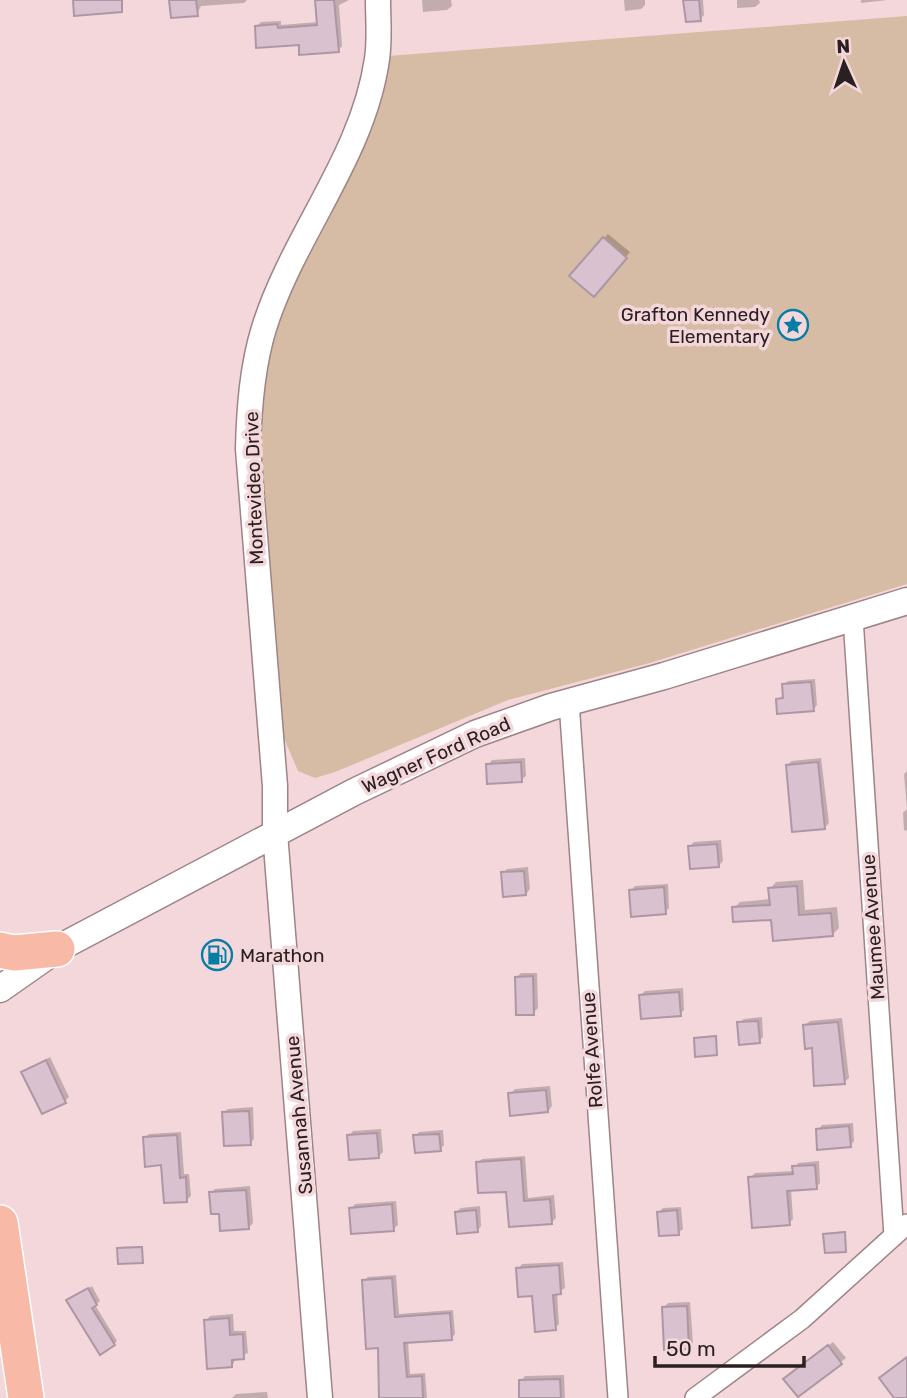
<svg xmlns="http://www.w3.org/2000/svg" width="907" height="1398" viewBox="0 0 907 1398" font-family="Rubik,sans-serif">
<rect width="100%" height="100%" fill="#f4d7da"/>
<path fill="#d6bca4" d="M907 16V584L646 664 508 700 335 772 315 778 298 771 283 736 259 464 261 390 277 320 388 56Z"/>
<path fill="#0003" d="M171 0H247L244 3 201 6 197 14Z
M317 0H349L339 5 342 46 338 50 300 44 257 26 261 22 281 21V25L318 22Z
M422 0H451L452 6 447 10 423 12Z
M624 0H645V5L641 9 625 11Z
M685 0H703L704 15 700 19Z
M737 0H759L760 3 755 7 737 8Z
M861 0H887L861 3Z
M608 234 630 252 598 290 604 238Z
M815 679 817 705 813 710 777 699 785 695 784 685 788 681Z
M525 758 526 776 521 780 488 765 492 760Z
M821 758 829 823 824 828 787 765 792 761Z
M907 771V831L904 830 903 813 907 809 904 774Z
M721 840 723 861 718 866 690 846 694 842Z
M528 867 530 889 526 894 503 873 507 869Z
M803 880 805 910 837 907 839 928 832 935 734 908 740 902 771 899 770 889 776 882Z
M668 884 669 908 665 912 631 891 635 886Z
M521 973H537L538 1008 533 1013 517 977Z
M683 988 684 1010 680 1014 641 995 645 991Z
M762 1017 763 1037 759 1041 739 1023 744 1019Z
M842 1018 849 1078 844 1082 813 1046 805 1025 810 1021Z
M717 1035 716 1054 696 1038 697 1037Z
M50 1057 69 1097 65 1101 23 1072Z
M550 1086 552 1106 548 1111 510 1094 515 1089Z
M253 1107 254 1139 250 1143 223 1113 228 1109Z
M853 1123 854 1141 850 1146 818 1130 822 1125Z
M381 1129 383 1152 378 1157 349 1136 353 1131Z
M443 1130 444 1145 440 1149 415 1136 419 1132Z
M181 1132 184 1174H189L191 1196 187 1200 144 1138 149 1134Z
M525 1156 528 1198 554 1195 556 1218 552 1222 478 1163 482 1159Z
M819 1161 820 1183 816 1187 791 1189 793 1219 789 1223 750 1178 755 1173 794 1171 798 1163Z
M250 1186 253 1223 249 1227 220 1212 211 1193 215 1189Z
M396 1201 398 1225 393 1229 351 1209 355 1204Z
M480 1206 481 1226 477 1231 456 1212 461 1208Z
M681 1207 683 1229 678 1233 659 1212 663 1208Z
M846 1231 845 1250 825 1234 827 1233Z
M143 1246 142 1262 119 1248 120 1247Z
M563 1262 565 1288 557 1293 559 1324 555 1328 518 1269 522 1264Z
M396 1275 399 1314 453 1310 455 1334 451 1339 408 1341 410 1374 425 1373 427 1398H381L380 1346 364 1281 368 1277Z
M92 1286 100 1301 95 1305 117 1341 114 1344 68 1300Z
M690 1302 693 1343 688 1347 663 1308 668 1303Z
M233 1314 234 1331H246L248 1353 236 1358 232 1366 206 1321 210 1316Z
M833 1342 846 1358 798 1395 790 1375Z
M564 1375 565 1398H521V1381L525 1376Z
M267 1392 268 1398H232L236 1394Z"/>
<path fill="#d9c1cf" stroke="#ae97a4" stroke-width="2" d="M73 0H122V12L74 16Z
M169 0H196L198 16 171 18Z
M315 0H334L339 52 299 55V45L256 48 255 26 277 24 278 28 317 25Z
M683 0H699L701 21 686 22Z
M603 237 627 258 594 297 569 276Z
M811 682 814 711 777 714 776 699 783 698 782 684Z
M521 762 522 782 487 784 486 764Z
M818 762 825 829 792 832 786 765Z
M717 844 719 867 690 869 688 846Z
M524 871 526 895 503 897 501 872Z
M797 886 799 915 831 913 833 936 773 941 771 920 733 922 732 907 770 905 768 888Z
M664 887 666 914 631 917 629 890Z
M533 976 534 1015H516L515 977Z
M679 992 681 1016 641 1019 639 995Z
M758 1021 760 1043 739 1045 737 1022Z
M838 1022 845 1084 814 1086 812 1048 805 1049 803 1025Z
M716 1036 717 1055 695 1057 694 1038Z
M46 1060 66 1103 42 1114 21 1072Z
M546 1090 548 1112 510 1116 508 1093Z
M249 1111 251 1145 224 1146 222 1112Z
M849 1126 851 1147 817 1150 816 1129Z
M377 1133 379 1158 349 1160 347 1135Z
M439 1134 441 1151 415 1153 413 1135Z
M177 1135 180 1178 186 1177 187 1202 164 1203 161 1165 145 1167 143 1137Z
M521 1159 524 1201 550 1199 552 1224 509 1227 506 1192 478 1193 476 1162Z
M815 1165 817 1189 787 1191 790 1225 752 1228 748 1177 793 1174 792 1166Z
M246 1190 249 1229 220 1231 219 1214H211L209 1192Z
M392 1204 394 1231 351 1234 349 1208Z
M476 1210 478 1232 457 1234 455 1212Z
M677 1210 679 1235 659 1236 657 1212Z
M845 1232 846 1252 825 1253 823 1234Z
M142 1247 143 1263 118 1264 117 1248Z
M559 1265 561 1294 553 1295 556 1330 535 1332 532 1296 518 1297 516 1268Z
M392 1278 395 1317 450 1313 452 1340 404 1343 407 1377 422 1376 423 1398H379L378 1348 366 1349 362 1280Z
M88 1288 97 1305 92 1308 115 1345 100 1355 66 1300Z
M687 1306 689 1349 664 1350 662 1307Z
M229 1318 230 1335 243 1334 244 1359 232 1360V1367L207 1369 204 1320Z
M828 1345 842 1364 798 1397 783 1379Z
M907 1357V1398H894L879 1378Z
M560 1379 561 1398H519V1380Z"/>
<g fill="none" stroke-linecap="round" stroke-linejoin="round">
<g stroke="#9e8487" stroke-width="22">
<path id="minor" d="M853 618 894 1236
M569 702 618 1398
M695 1398 802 1319 907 1224"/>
</g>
<g stroke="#9e8487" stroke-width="27">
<path id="tertiary" d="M320 1398 275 833V786L248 449C249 408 252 367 264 328 293 235 363 157 377 59 380 40 378 19 378 0"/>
</g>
<g stroke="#9e8487" stroke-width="29">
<path id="secondary" d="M0 989 57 949 354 792 475 734 551 707 664 676 907 601"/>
</g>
<g stroke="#fff" stroke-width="38">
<path id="motorway" d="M0 950 14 953 57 949
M0 1223 26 1398"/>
</g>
<use href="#minor" stroke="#fff" stroke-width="19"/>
<use href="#tertiary" stroke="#fff" stroke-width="24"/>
<use href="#secondary" stroke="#fff" stroke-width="26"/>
<use href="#motorway" stroke="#f8baa6" stroke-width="35"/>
</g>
<defs>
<g id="sight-ring" transform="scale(1.575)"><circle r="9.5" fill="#f4d7da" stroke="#067da5" stroke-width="1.5"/><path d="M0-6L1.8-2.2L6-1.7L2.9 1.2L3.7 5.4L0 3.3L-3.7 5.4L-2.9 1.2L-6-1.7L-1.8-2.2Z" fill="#067da5"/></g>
<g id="fuel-ring" transform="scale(1.575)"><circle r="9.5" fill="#f4d7da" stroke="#067da5" stroke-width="1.5"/><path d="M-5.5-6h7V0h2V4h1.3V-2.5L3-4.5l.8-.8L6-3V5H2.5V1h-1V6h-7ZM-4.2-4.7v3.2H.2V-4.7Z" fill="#067da5"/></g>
</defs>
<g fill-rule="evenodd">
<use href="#sight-ring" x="793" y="325"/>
<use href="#fuel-ring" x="217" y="955"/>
</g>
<g text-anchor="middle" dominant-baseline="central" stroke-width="7" stroke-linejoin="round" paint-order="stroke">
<g font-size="19" fill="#2b2021" stroke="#f4d7da" text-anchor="end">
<text x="770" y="314">Grafton Kennedy<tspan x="770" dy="22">Elementary</tspan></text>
<text x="240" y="955" text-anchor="start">Marathon</text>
</g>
<g font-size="19" fill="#2b2021" stroke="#f4d7da">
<text transform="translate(254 488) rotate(-92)">Montevideo Drive</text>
<text transform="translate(436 755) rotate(-24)">Wagner Ford Road</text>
<text transform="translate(873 927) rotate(-94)">Maumee Avenue</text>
<text transform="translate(592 1050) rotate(-94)">Rolfe Avenue</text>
<text transform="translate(299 1115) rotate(-95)">Susannah Avenue</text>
</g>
</g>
<g transform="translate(844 63) rotate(357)" stroke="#f4d7da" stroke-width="5" paint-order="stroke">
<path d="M0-5L12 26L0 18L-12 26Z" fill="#2b2021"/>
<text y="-10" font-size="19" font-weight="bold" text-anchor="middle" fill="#2b2021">N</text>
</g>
<path d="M655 1356v10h149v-10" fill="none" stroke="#2b2021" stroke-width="3.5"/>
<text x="666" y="1356" font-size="21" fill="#2b2021" stroke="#f4d7da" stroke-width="5" paint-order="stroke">50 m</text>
</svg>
